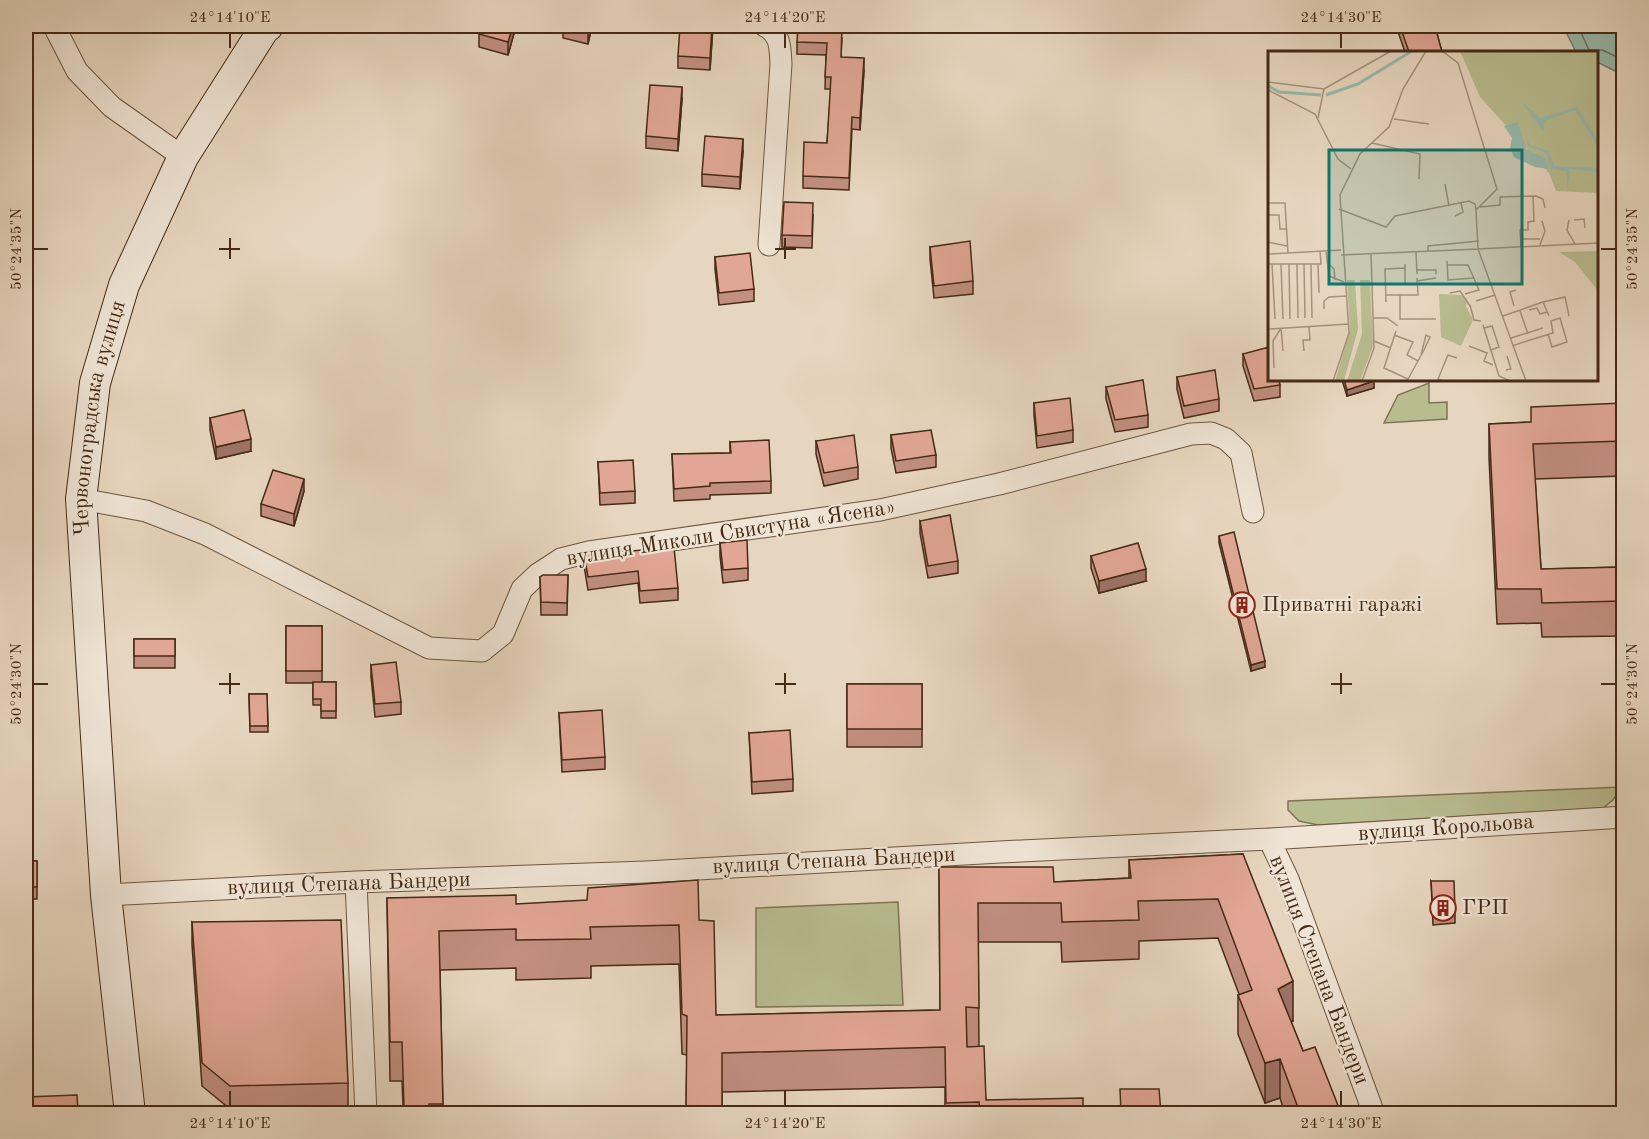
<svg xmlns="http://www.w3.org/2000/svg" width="1649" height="1139" viewBox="0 0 1649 1139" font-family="'Old Standard TT',serif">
<rect width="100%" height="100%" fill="#e7d6bf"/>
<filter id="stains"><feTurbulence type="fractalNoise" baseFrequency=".00333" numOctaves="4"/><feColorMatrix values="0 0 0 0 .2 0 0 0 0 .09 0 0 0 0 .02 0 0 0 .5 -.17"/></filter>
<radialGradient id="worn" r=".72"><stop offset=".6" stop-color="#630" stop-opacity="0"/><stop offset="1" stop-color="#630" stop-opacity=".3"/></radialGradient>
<path fill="#b8bd90" stroke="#7e7452" stroke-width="1.5" d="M1429 383V403L1447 402V419L1384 423 1398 395Z
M1622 787 1613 800 1603 808 1318 825 1299 821 1288 810V801Z
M898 902 903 1005 756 1007V908Z
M348 1106 349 1113H265V1108Z
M152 1108H225L226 1113H153Z"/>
<path fill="#97baad" stroke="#768070" stroke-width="1.5" d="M1563 26H1623V75L1597 62 1596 52H1576Z"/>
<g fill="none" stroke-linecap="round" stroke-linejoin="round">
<path stroke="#6e7261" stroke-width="1.5" d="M1578 26 1589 50H1602L1624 60"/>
<g stroke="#6e5540" stroke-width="23">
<path id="street" d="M54 26 77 71 112 107 183 157
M765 26C781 34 780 48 781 64L769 245
M81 499 146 511 205 534 429 648 482 651 503 634 522 589 538 574 561 559 589 552 880 510 999 484 1191 434 1211 433 1226 439 1241 453 1253 512
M1269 839 1624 817
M356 882 366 1114
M106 895 356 882 646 872 1000 852 1269 839 1288 879 1374 1114"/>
</g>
<g stroke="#452a15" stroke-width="32">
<g id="secondary">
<path id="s1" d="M130 1114 106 895 81 499 95 383 124 285 183 157 264 29 268 26"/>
</g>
</g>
<use href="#street" stroke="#efe4d5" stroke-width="21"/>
<use href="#secondary" stroke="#efe4d5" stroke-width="30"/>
</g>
<path fill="#c28f80" stroke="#452a15" stroke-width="1.5" d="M516 26 508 55 479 47V34Z
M563 26H592L588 44 563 38Z
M713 26 710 70 678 68V56Z
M1396 26H1435L1442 52H1405Z
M842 38 841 57 864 70 860 130 852 129 849 190 803 188V176L827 143 831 89H825L826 55 797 54V42Z
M682 99 678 151 646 148V136Z
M743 151 740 189 702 186V174Z
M813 215 812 248 782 247V235Z
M930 247 973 281V294L934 298 930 259Z
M715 257 754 289V301L719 305 715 269Z
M1243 354 1280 385V397L1254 401 1243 366Z
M1177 377 1219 399V411L1184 418 1177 389Z
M1342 380H1373L1374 388 1347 396Z
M1106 387 1148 415V427L1115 432 1106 399Z
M1034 403 1073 430V442L1037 448 1034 415Z
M1623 403V476L1535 479 1541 569 1623 567V636L1542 637 1541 623 1497 624 1489 458V424L1531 422Z
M210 418 251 451 216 459 210 430Z
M891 435 936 455V467L896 473 891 448Z
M816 441 858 467V479L824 486 816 454Z
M730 442 771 481V493L710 495V499L674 501 672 454 730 453Z
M598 462 635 491V503L600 505Z
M304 491 294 526 261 516V504Z
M920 521 958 561V573L928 578 920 533Z
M1219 536 1265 667 1251 671 1219 543Z
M720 543 748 568V580L723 583 720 556Z
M621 552 678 588V600L640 603 638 583 588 590 584 566V554Z
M1091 556 1146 581 1099 593 1091 568Z
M568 575 567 615H541L540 577Z
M286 626H322V682H336V718H321V705H313V683H286Z
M134 639H175V668H134Z
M371 665 401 702V714L375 717 371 677Z
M847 684H922V747H847Z
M249 694H267L268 732H250Z
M559 713 605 757V769L562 772Z
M749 733 793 779V791L752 794Z
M1243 854 1293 1021 1291 1022 1303 1051 1341 1113H1285L1280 1098 1265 1103 1238 1034V995L1239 994 1218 938 1139 941V959L1062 962 1061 942H978L979 1046 986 1100 1083 1113H945V1087L722 1092V1113H686L687 1055 682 1054 679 964 591 966V978L516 980V968L440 970 443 1113H395L403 1107 402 1081H390L387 898 516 904 699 920 716 1015 940 1010 939 867 1054 882 1129 878V860Z
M26 861H37V899H26Z
M1431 881 1455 911V923L1433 925Z
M192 922 348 1083V1106L230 1109 202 1086 192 945Z"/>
<path fill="#9e7468" stroke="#452a15" stroke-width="1.5" d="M513 26H516L508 55V42Z
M589 26H592L588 44V32Z
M712 26H713L710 70V58Z
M864 58V70L860 130V118Z
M682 87V99L678 151V139Z
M743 139V151L740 189V177Z
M1374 381V388L1347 396V390Z
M251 439V451L216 459V447Z
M304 479V491L294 526V514Z
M1146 569V581L1099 593V581Z
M1265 661V667L1251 671V665Z
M1293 981V1021L1278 1028V989Z
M1280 1059V1098L1265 1103V1063Z"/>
<path fill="#e1a695" stroke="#452a15" stroke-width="1.5" d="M482 26H513L508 42 479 34Z
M563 26H589L588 32Z
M680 26H712L710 58 678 56Z
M798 26H842L841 57 864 58 860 118 852 117 849 178 803 176 804 142 827 143 831 77H825L827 43 797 42Z
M1400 26H1435L1442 52H1409Z
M650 85 682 87 678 139 646 136Z
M705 136 743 139 740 177 702 174Z
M784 202 813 203 812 236 782 235Z
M970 241 973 281 934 286 930 247Z
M750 253 754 289 719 293 715 257Z
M1269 347V380H1279L1280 385 1254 389 1243 354Z
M1215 370 1219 399 1184 406 1177 377Z
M1143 380 1148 415 1115 420 1106 387Z
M1344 380H1373L1374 381 1347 390Z
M1070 398 1073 430 1037 436 1034 403Z
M1623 403V441L1533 444 1541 569 1623 567V601L1542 603 1541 589H1497L1489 424 1531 422V407Z
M244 410 251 439 216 447 210 418Z
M931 430 936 455 896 461 891 435Z
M854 435 858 467 824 473 816 441Z
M769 440 771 481 710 483V486L674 489 672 454 731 453 730 442Z
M633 460 635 491 600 493 598 462Z
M273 470 304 479 294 514 261 504Z
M950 515 958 561 928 566 920 521Z
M1234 532 1265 661 1251 665 1219 536Z
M747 540 748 568 723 570 720 543Z
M1138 543 1146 569 1099 581 1091 556Z
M674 547 678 588 640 591 638 571 588 577 584 554 621 548V552Z
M543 575H568L567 603 541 602 540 577Z
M286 626H322V671H286Z
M134 639H175V656H134Z
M396 662 401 702 375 704 371 665Z
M313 682H336V711H321V699H313Z
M847 684H922V729H847Z
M249 694H267L268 726H250Z
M602 710 605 757 562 760 559 713Z
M790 730 793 779 752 782 749 733Z
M1243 854 1293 981 1278 989 1303 1051 1315 1047 1341 1113H1300L1280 1059 1265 1063 1238 995 1252 990 1218 899 1138 901 1139 920 1062 922 1061 903H978L979 1008 966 1007 967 1047 984 1046 986 1100 1083 1098V1113H980L979 1102 946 1103 945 1047 722 1053V1113L686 1111 687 1016 682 1014 679 925 590 927 591 939 516 940V929L439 931 443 1104H429V1113H395V1107H404L402 1042H390L387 898 516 895V904L587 900 588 888 698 880 699 920 714 921 716 1015 940 1010 939 867H1053L1054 882 1131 878 1129 860Z
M26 861H37V887H26Z
M1431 881H1454L1455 911 1433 912Z
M341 920 348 1083 230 1086 202 1063 192 922Z
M1120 1089H1159L1161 1113H1121Z
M77 1095 78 1113H26V1097Z"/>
<path fill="none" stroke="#452a15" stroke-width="2" d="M230 33V48M785 33V48M1341 33V48M230 238V259M785 238V259M33 249H48M219 249H240M775 249H796M1601 249H1616M230 673V694M785 673V694M1341 673V694M33 684H48M219 684H240M775 684H796M1331 684H1352M1601 684H1616M230 1091V1106M785 1091V1106M1341 1091V1106"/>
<defs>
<g id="building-ring" transform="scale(1.35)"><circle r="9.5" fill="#efe4d5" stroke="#8f2418" stroke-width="1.5"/><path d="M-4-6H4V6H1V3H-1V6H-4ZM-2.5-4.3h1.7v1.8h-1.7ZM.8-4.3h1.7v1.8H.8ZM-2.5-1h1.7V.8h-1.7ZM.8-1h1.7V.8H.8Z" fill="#8f2418"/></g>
</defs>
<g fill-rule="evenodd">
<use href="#building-ring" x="1242" y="605"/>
<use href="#building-ring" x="1443" y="908"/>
</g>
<g text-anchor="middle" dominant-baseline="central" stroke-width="4.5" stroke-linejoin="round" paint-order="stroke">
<g font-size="22" fill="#452a15" stroke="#efe4d5">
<text stroke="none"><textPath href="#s1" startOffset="700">Червоноградська вулиця</textPath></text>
<text transform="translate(731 533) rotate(-9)">вулиця Миколи Свистуна «Ясена»</text>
<text transform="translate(1446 828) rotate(-4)">вулиця Корольова</text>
<text transform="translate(834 861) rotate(-3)">вулиця Степана Бандери</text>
<text transform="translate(349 884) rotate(-2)">вулиця Степана Бандери</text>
<text transform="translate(1319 970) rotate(69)">вулиця Степана Бандери</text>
</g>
<g font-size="22" fill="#452a15" stroke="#efe4d5" text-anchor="start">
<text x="1262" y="605">Приватні гаражі</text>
<text x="1462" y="908">ГРП</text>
</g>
</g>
<g transform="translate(1268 51)">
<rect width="330" height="330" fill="#e7d6bf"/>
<path d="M192 0H330V142L288 140 281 122 212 46ZM330 200V240L307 211 291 201ZM79 229H87L90 278 76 330H67L82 279ZM92 229H102L105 295 92 330H79L94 283ZM171 243 193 244 199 248 198 255 205 269 193 295 173 286Z" fill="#b8bd90"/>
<path d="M254 51 272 67 309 56 330 89V96L307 59 277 70 275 80ZM250 71 258 98 277 107 281 118 267 116 246 106 242 97 244 87 236 75ZM258 86 262 94 280 100 286 115 330 117V121L302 118 299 139V120L283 118 278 102 260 95Z" fill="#97baad"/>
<path fill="none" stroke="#97baad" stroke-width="3" d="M0 35 11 41 53 44M58 44 90 33 144 0"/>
<path fill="none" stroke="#a6917b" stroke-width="1.5" d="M174 0 190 12 229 138 208 159 210 198 330 192M0 31 56 38 123 0M0 39 47 63 70 108 83 118M50 67 56 38M126 68 161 73M104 92 152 103 151 128M177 133 181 155M0 152H17L20 202M212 156 232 154V146L268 145 275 148 277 157M71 158 118 176 127 165 201 150 207 153 208 159M0 164H11L12 178H19M187 165 195 161 193 152M301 169 299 179 307 193M306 169 316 168 317 177M252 188H272M0 191 19 195M272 194 277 180 274 170M253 195 252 179H260V171L266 170 265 145M58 200 61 225 76 231M160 200V195L211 190M148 201 149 223M0 203 73 199M73 204 210 198 258 330M179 210 180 229 205 227M59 211 66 218 67 229M0 213H53L52 200M4 213 7 268M13 213 15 268M21 213 22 268M29 213 30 267M36 213 37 267M43 213 44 267M50 213 51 242M137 213V233M179 214H200L211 239 197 243M149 219H168V223M149 230 168 227M182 242 192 240 202 255M118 244H150L149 227M208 250 227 244M118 251 117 218 137 217M275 251 297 246 301 265M202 254 206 269 213 270M246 255 242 241 248 239M56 258V250L61 246 78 245M261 259 269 257 272 263 279 261M252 260 260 283M235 265 275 251 281 265M105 267H119L130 275M132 268H168M132 269V244M215 274 231 325 242 330M13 277 15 300M216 277 224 275 231 296 223 299M0 278 81 273M128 280 116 317 140 328M126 284 145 291 139 304 150 310M243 287 275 277M106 290 123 297M246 294H247L262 289 285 282 283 270 292 267 299 291 284 296 280 283M201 295 219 302 216 310 225 314M36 300 35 289H42L41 276M6 317 5 290 13 277M238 319 243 318 239 305M65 330 81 282 72 144 92 103 121 76 135 38 158 0M94 330 106 297 103 203M139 330 156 299 162 286 158 284 153 304M175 330 170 328 180 304 189 307"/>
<path fill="#0f766e" fill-opacity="0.15" stroke="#0f766e" stroke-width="3" d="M61 99H254V233H61Z"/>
<rect width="330" height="330" fill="none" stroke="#452a15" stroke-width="3"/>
</g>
<rect width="1649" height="1139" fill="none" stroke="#e7d6bf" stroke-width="66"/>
<rect x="33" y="33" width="1583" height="1073" fill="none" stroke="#452a15" stroke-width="2"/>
<g font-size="15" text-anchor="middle" fill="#452a15">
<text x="230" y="22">24°14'10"E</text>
<text x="785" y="22">24°14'20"E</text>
<text x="1341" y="22">24°14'30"E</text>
<text transform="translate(16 249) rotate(-90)" y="5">50°24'35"N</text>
<text transform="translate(1632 249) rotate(-90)" y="5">50°24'35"N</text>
<text transform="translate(16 684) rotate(-90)" y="5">50°24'30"N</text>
<text transform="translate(1632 684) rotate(-90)" y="5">50°24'30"N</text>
<text x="230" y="1128">24°14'10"E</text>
<text x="785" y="1128">24°14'20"E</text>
<text x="1341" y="1128">24°14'30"E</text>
</g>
<rect width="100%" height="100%" filter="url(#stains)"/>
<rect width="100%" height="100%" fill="url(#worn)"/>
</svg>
